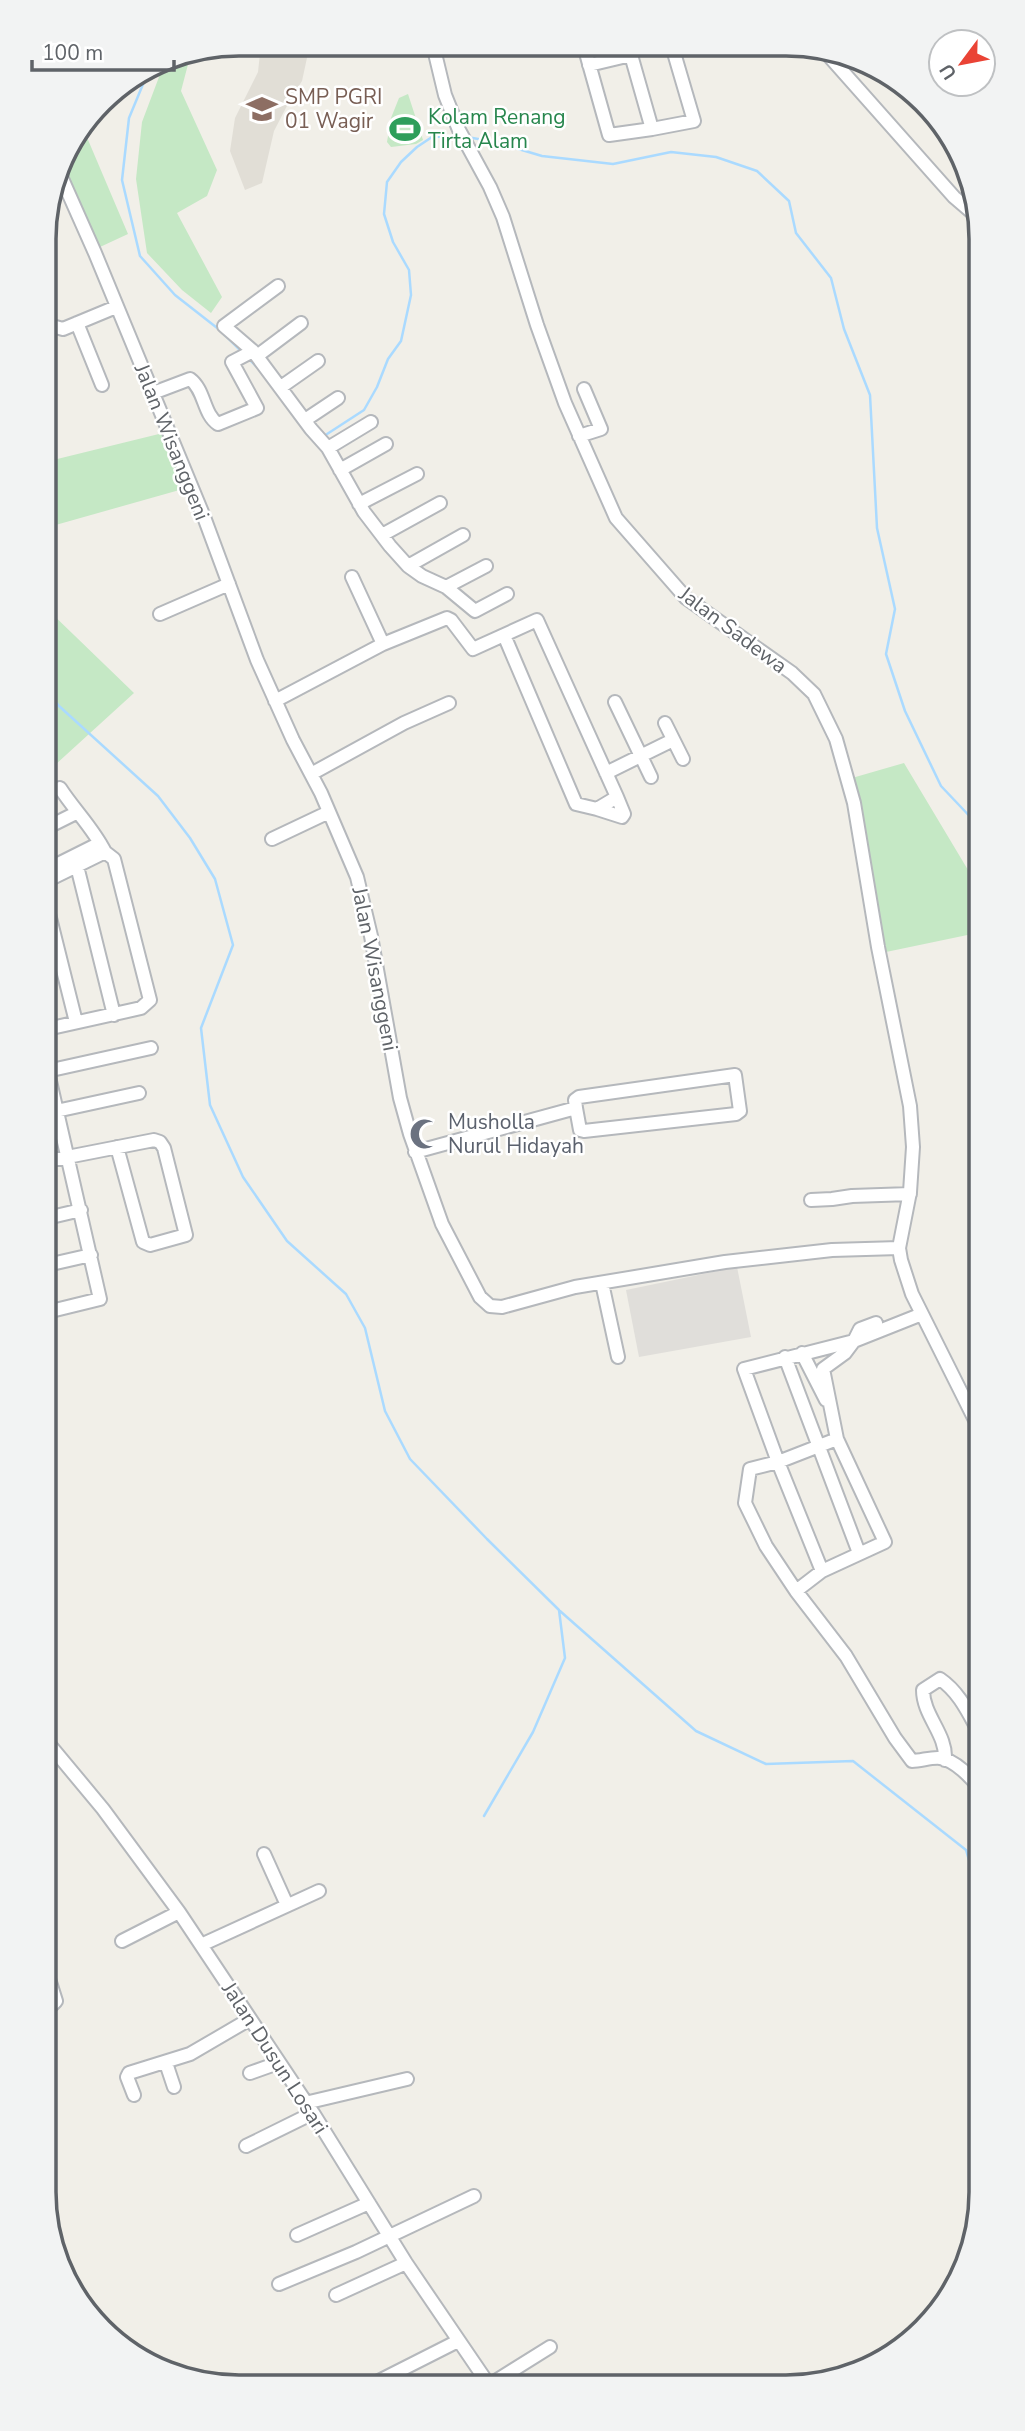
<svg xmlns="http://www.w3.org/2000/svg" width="1025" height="2431" viewBox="0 0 1025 2431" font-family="'Nunito Sans',sans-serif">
<rect width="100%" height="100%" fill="#f1efe8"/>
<path fill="#e0deda" d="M737 1267 751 1337 639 1357 626 1290Z"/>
<path fill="#e1ded6" d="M261 44H310L302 81 290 100 274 131 262 183 245 190 230 151 235 118 258 72Z"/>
<path fill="#c5e8c5" d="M191 53 181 91 217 170 207 196 177 213 222 297 211 313 182 290 147 253 136 179 142 122 159 77 156 64 164 58Z
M125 83 132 92 88 121 110 92Z
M408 94 423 140 416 144 391 147 387 142 391 118 399 98Z
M83 128 128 234 100 247 61 164 64 152Z
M163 433 183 489 45 528V462Z
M45 607 134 693 55 765 46 758Z
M904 763 977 885V933L886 952 868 847 852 778Z"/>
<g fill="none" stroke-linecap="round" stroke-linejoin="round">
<path stroke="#aadaff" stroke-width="2.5" d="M146 70V77L129 118 122 180 140 256 175 295 221 331 243 353
M467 137 495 142 542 156 613 164 671 152 716 157 757 171 789 201 796 233 831 278 844 329 870 395 877 528 895 609 886 654 905 711 941 786 977 824
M248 358 258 368
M295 418 310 437
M324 436 364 410 377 387 388 359 401 341 411 295 409 270 393 242 384 214 387 182 401 162 417 147 432 137 457 136
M46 690 59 706 158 796 190 838 215 879 233 945 201 1028 210 1105 243 1177 287 1241 346 1294 365 1328 385 1411 410 1459 487 1539 559 1610 565 1658 533 1732 484 1816
M560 1611 696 1731 766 1764 853 1761 966 1850 980 1898"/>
<g stroke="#b5b8bc" stroke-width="16">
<path id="minor" d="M433 45 445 95 459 130 490 187 503 217 537 325 565 403 616 518 686 598 792 673 814 694 836 739 854 803 878 947 910 1106 913 1147 910 1192 899 1248 901 1260 912 1294 978 1426
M584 46 609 135 652 129 631 55
M821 47 954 197 975 215
M589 65 631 55 628 46
M652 129 694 121 672 46
M59 172 95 253 204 517 257 660 293 740 321 793 357 877 371 936 400 1098 410 1134 442 1224 480 1297 490 1306 502 1307 575 1287 725 1262 832 1250 899 1248
M77 323 102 385
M45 330 52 326 63 329 116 307
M253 351 224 326 278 286
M257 356 301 323
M281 387 318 361
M153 393 190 379C205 390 203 414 218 424L257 408 232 362 253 351 311 429 328 448 364 512 390 546 408 566 422 576 446 587 475 611 507 594
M305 420 338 398
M579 436 601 429 584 389
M328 448 371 422
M340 470 386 444
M359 504 417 474
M382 535 440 503
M408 566 463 535
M446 587 486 566
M160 614 229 584
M383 644 447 618 451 620 473 649 537 620 617 797 597 809 576 804 504 635
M275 701 383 644 352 577
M615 702 651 777
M665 723 683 759
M606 773 673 740
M311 774 404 723 449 703
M60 788C75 811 93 828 105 852
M597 809 622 817 624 814 617 797
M46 828 76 813
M272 839 329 812
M77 866 114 1015
M46 870 100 843
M46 881 105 852 114 859 150 1000 141 1008 47 1029
M46 902 76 1022
M47 1068 100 1299 47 1312
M47 1071 151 1048
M47 1113 139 1093
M415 1152 576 1108 580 1130 584 1131 736 1114 740 1111 735 1075 579 1097 575 1100 576 1108
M47 1161 154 1140 160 1142 164 1148 186 1235 150 1245 143 1242 117 1147
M811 1200 832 1199 852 1196 910 1194
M47 1218 81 1210
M47 1265 91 1255
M602 1283 618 1357
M802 1353 826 1400
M785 1357 859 1553
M837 1439 778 1462 750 1469 745 1503 766 1546 796 1591 822 1571 885 1542 837 1439 823 1369 845 1353 854 1341 922 1314
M822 1571 778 1462 744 1369 854 1341 860 1329 876 1323
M796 1591 846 1656 895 1738 912 1761C921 1761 931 1757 940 1758 955 1760 972 1778 980 1789
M49 1744 103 1809 179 1912 313 2113 406 2263 487 2382
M945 1760C947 1734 923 1716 923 1690L940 1679C959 1692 968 1712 979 1732
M264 1854 287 1905
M122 1941 179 1912
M201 1945 319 1891
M49 1979 56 2001 50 2007
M166 2063 174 2087
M250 2073 278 2063
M134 2095 127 2077 129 2073 190 2054 250 2019
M305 2103 407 2079
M246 2146 313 2113
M297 2235 369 2203
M279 2284 356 2252 474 2196
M336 2295 406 2263
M494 2382 550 2347
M375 2383 458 2341"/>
</g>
<use href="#minor" stroke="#fff" stroke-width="12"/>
</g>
<defs>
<g id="school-bare" transform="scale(2.415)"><path d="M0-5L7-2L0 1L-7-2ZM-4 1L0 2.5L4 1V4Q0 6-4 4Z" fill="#8d6e63" stroke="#fff" stroke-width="2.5" paint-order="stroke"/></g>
<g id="stadium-bare" transform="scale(2.415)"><path d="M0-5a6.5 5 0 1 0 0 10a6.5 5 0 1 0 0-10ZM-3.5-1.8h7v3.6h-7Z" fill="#2e9e5b" stroke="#fff" stroke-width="2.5" paint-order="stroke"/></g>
<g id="mosque-bare" transform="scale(2.415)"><path d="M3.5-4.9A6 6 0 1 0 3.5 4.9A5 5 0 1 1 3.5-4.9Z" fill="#6b7280" stroke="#fff" stroke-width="2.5" paint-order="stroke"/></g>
</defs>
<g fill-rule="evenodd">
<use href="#school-bare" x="262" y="109"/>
<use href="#stadium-bare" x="405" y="129"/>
<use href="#mosque-bare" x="425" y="1134"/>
</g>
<g text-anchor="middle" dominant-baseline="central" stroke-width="5" stroke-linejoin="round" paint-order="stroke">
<g font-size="21" fill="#785e54" stroke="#fff" text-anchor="start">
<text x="285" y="97">SMP PGRI<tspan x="285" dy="24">01 Wagir</tspan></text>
</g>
<g font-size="21" fill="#27864d" stroke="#fff" text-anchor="start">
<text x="428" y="117">Kolam Renang<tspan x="428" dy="24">Tirta Alam</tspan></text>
</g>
<g font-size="21" fill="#5f6368" stroke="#fff">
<text transform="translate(172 442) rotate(68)">Jalan Wisanggeni</text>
<text transform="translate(733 630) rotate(37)">Jalan Sadewa</text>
<text transform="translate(375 969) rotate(79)">Jalan Wisanggeni</text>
<text transform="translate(275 2058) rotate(57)">Jalan Dusun Losari</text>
</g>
<g font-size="21" fill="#5b616d" stroke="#fff" text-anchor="start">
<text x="448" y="1122">Musholla<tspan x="448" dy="24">Nurul Hidayah</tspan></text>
</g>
</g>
<path d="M0 0H1025V2431H0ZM239 56H786A183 183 0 0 1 969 239V2192A183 183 0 0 1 786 2375H239A183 183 0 0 1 56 2192V239A183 183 0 0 1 239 56Z" fill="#f2f3f3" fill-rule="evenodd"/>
<path fill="none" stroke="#5f6368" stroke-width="3.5" d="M239 56H786A183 183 0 0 1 969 239V2192A183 183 0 0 1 786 2375H239A183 183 0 0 1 56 2192V239A183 183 0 0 1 239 56Z"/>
<g transform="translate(962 63) rotate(238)"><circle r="33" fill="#ffffff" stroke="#bfc1c3" stroke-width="2"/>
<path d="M0-5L12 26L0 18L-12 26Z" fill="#ea4335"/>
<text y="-10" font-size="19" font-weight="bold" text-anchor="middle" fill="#5f6368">U</text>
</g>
<path d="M32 60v10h142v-10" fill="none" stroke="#5f6368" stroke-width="3.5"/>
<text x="42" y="60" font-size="21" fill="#5f6368" stroke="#ffffff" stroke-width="5" paint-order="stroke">100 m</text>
</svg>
